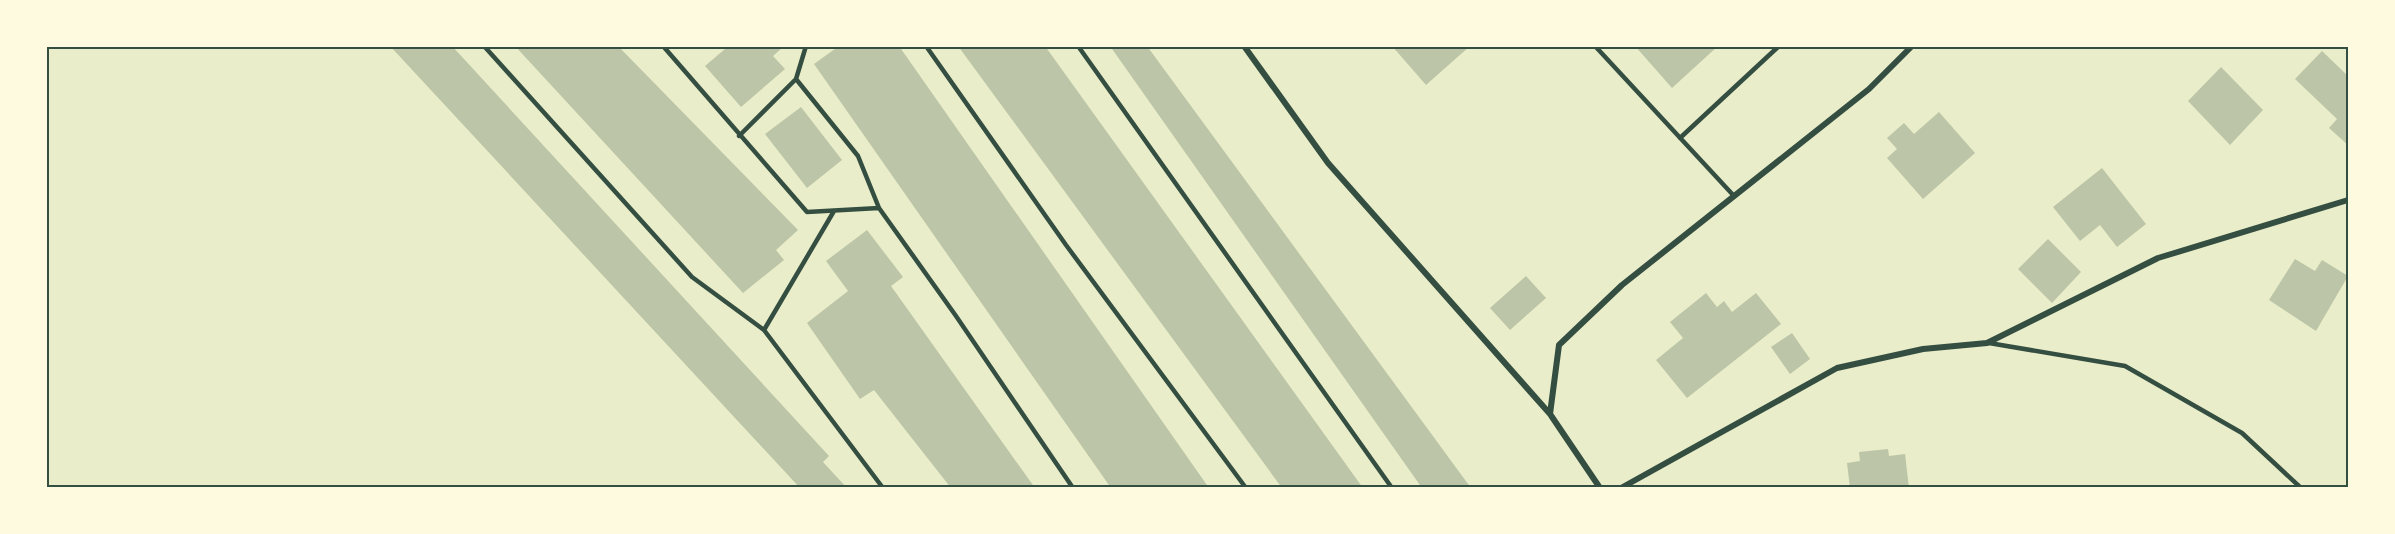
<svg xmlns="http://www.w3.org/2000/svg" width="2395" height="534" viewBox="0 0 2395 534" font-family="'Exo 2',sans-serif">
<rect width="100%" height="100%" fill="#e9edc9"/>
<path fill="#bcc5a7" d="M390 46H452L829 456 823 462 847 488H800Z
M515 46H618L798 230 776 250 784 260 743 293Z
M722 46H784L773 56 785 69 741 107 705 66 725 49Z
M839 46H899L1209 488H1111L814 64Z
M958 46H1045L1363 488H1282Z
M1110 46H1147L1471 488H1422Z
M1392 46H1470L1426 85Z
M1635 46H1718L1672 88Z
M2322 51 2348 76V145L2329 128 2337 119 2295 79Z
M2221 67 2263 110 2230 145 2188 101Z
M801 107 842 160 807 188 765 134Z
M1939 112 1975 153 1923 199 1887 158 1897 149 1887 138 1904 123 1914 134Z
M2102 168 2146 224 2117 247 2100 225 2080 241 2053 207Z
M867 230 903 277 891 286 1035 488H951L874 390 860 399 807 323 848 291 826 261Z
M2048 239 2081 272 2052 303 2018 269Z
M2295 259 2315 271 2322 260 2348 276 2316 331 2269 300Z
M1526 276 1546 298 1510 330 1490 308Z
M1706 293 1717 307 1724 301 1732 312 1756 293 1781 324 1687 398 1656 360 1683 338 1670 322Z
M1792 333 1810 359 1790 374 1771 347Z
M1888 449 1889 456 1905 454 1909 488H1850L1847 463 1860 461 1859 452Z"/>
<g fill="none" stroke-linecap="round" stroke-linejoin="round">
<path stroke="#344e41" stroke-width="4.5" d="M484 46 692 277 764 330 883 488
M663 46 807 212 879 208 956 316 1073 488
M926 46 1066 245 1246 488
M1078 46 1392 488
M1595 46 1734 196
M796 79 858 156 879 208
M739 136 796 79 806 46
M1680 138 1779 46
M764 330 834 211
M1989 343 2125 366 2242 433 2301 488"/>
<path stroke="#344e41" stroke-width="6" d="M1244 46 1328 163 1550 414 1600 488
M1550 414 1559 345 1622 285 1869 89 1912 46
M1621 488 1837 368 1923 349 1987 343 2158 258 2348 200"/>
</g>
<rect width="2395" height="534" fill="none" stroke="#fefae0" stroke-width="96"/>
<rect x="48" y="48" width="2299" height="438" fill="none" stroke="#344e41" stroke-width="2"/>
</svg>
